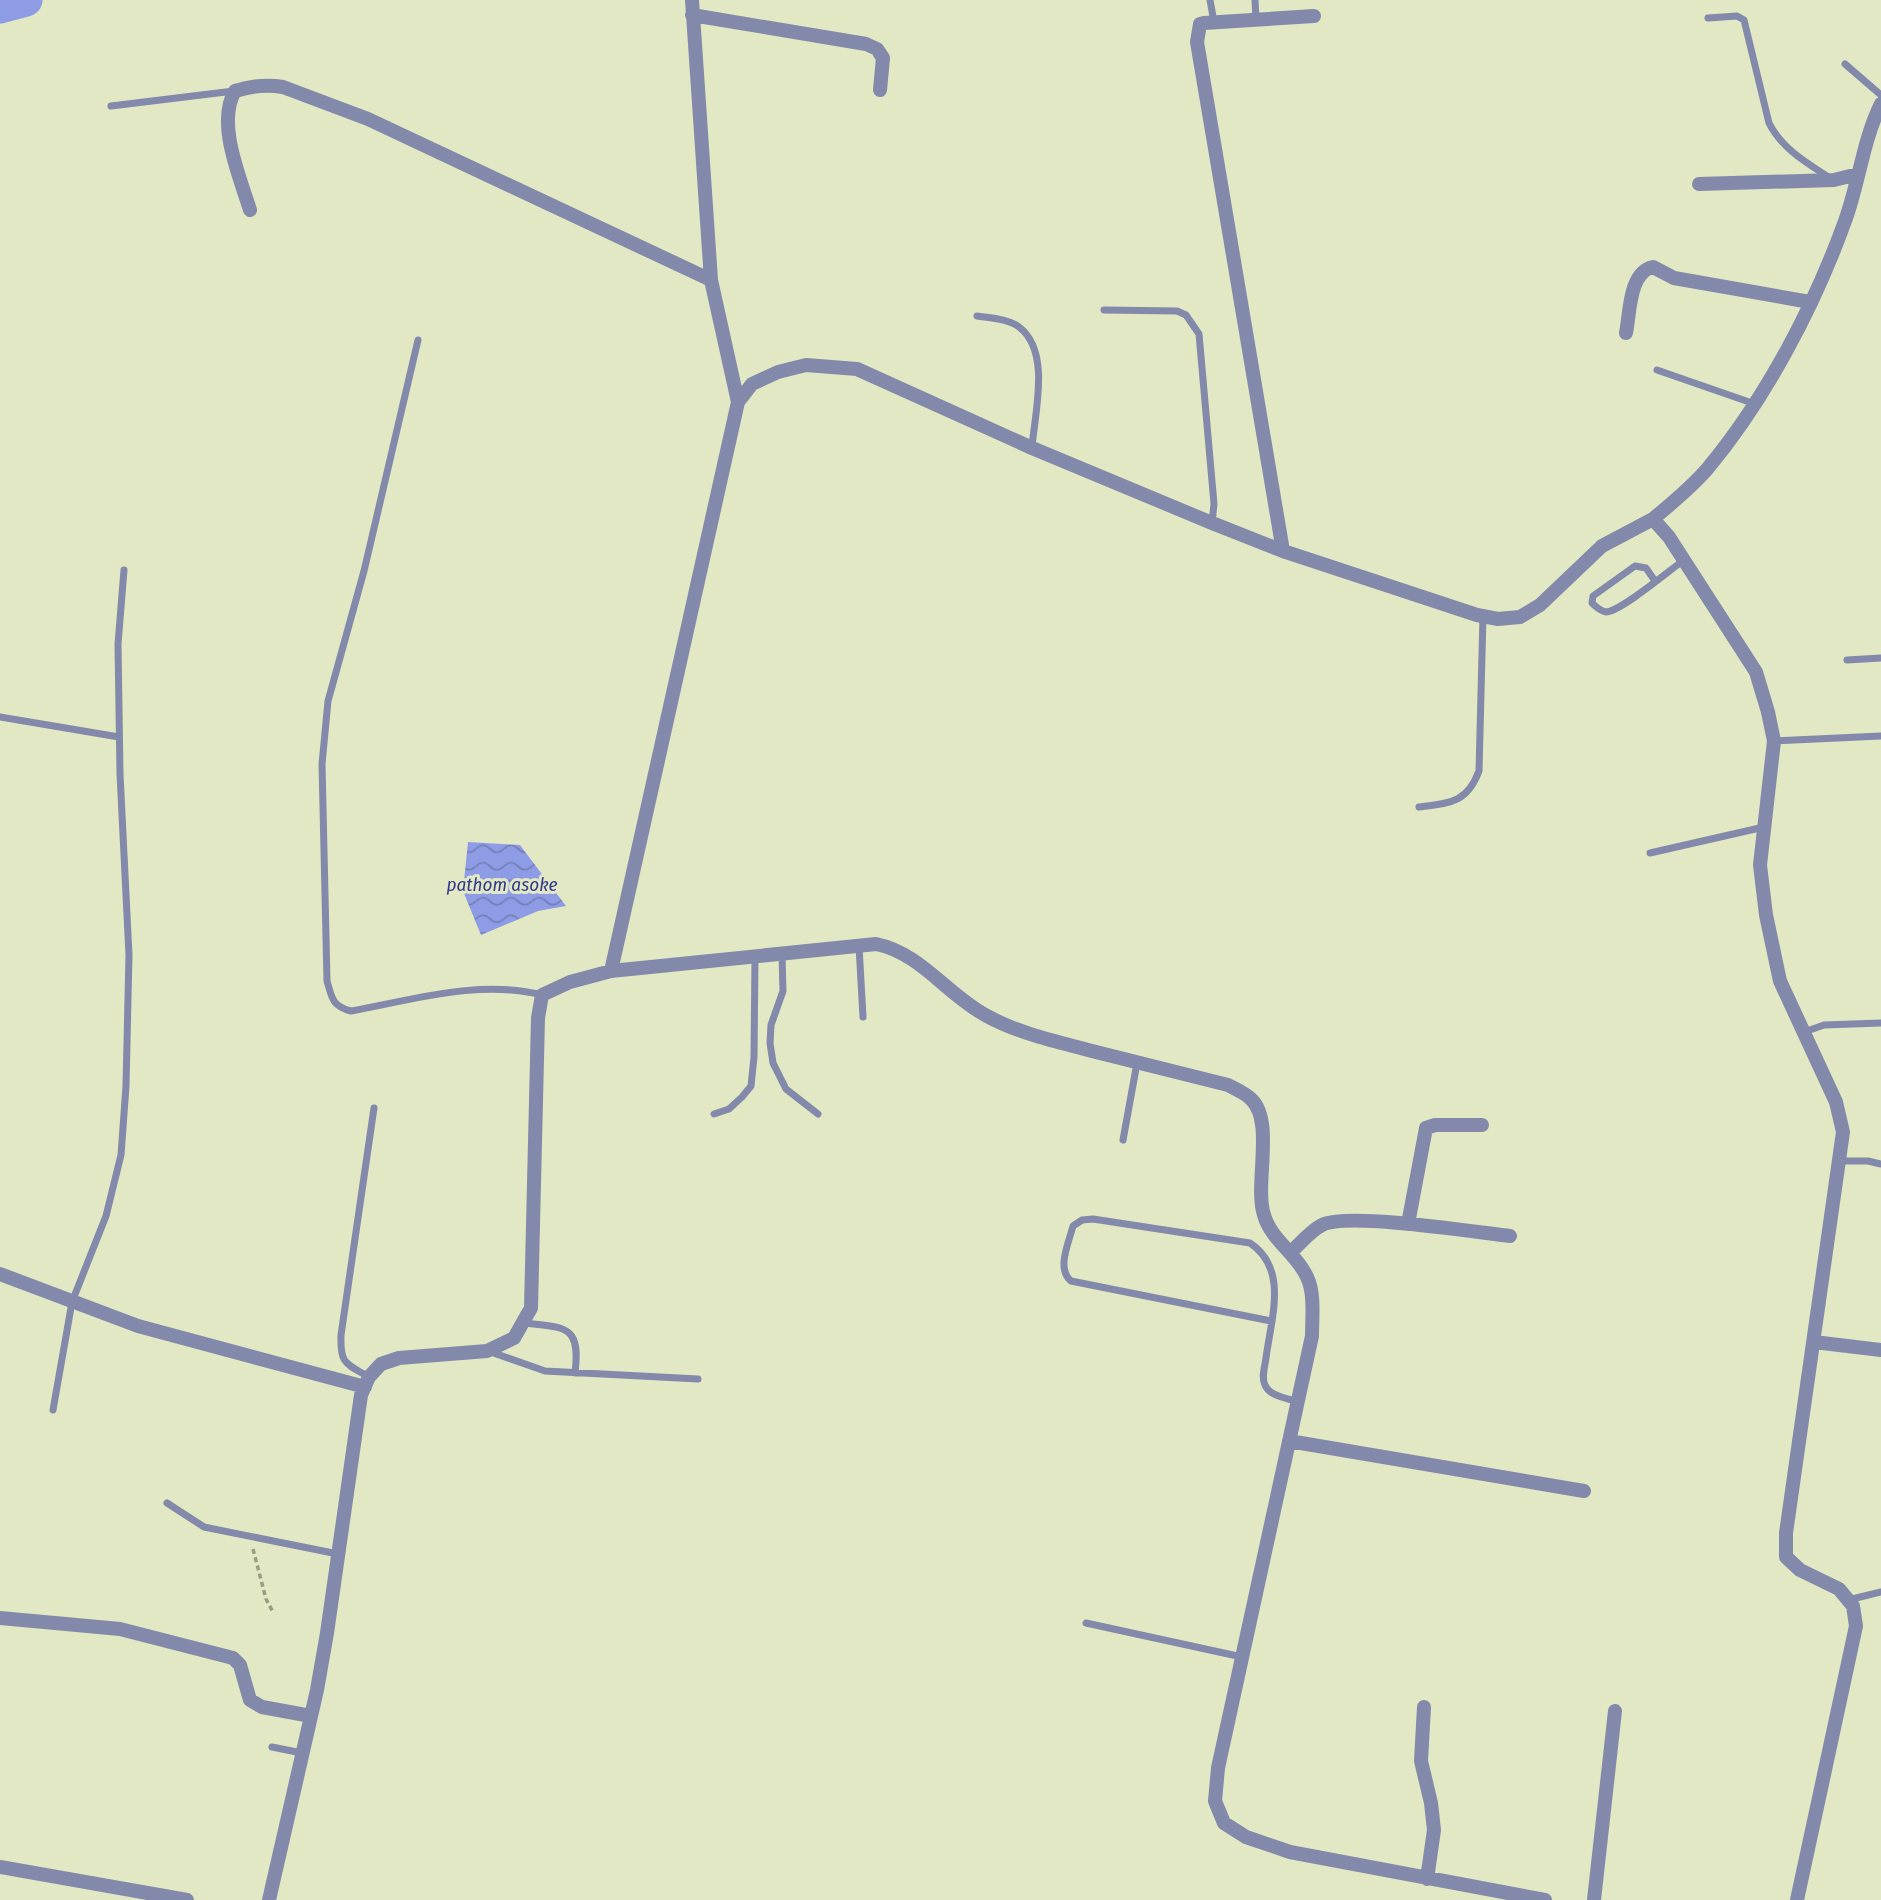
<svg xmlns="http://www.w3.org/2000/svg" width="1881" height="1900" viewBox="0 0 1881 1900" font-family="'Fira Sans Condensed',sans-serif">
<defs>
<pattern id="water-waves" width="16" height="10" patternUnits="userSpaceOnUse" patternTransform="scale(1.75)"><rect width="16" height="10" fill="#8e9ce6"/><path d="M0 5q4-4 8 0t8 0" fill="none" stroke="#747fb9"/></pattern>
</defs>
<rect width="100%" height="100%" fill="#e1e8c3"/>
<path fill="url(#water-waves)" d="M468 842 520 845 566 906 538 911 481 935 463 891Z"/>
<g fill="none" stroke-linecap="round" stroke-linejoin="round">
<path stroke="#8e9ce6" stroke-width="33" d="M0 7 26 0"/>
<path stroke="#989d81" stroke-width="3.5" stroke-dasharray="5 3.5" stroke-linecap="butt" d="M253 1549 266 1599 273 1612"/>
<path stroke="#8289aa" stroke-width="7" d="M1210 0 1214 22
M1255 0 1256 19
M1708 18 1737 16 1744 20 1769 123C1782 149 1807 163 1830 178
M1845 64 1881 95
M111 106 234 91
M1104 310 1177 311 1186 315 1199 334 1214 504 1212 523
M977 316C990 318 1009 319 1019 327 1051 351 1035 412 1032 447
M418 340 364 571 328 701 322 764 327 981C332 998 332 1006 351 1011 412 1000 480 979 542 995
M1657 370 1755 404
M1655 581 1646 568 1635 566 1593 596 1592 603C1596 607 1600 611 1606 612 1620 612 1670 570 1684 560
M1847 660 1881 658
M0 717 119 737
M1774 741 1881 736
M1419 807C1450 803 1467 803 1479 771L1483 616
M1650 853 1764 827
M859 946 863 1017
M782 955 783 991 771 1025 770 1043 773 1063 786 1089 818 1114
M1804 1032 1824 1025 1881 1023
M714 1114 729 1109 742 1097 751 1086 754 1057 755 958
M1123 1140 1137 1063
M1840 1161H1868L1881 1164
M1271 1321 1071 1281C1056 1269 1069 1242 1073 1226L1082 1220 1093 1219 1250 1243C1289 1269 1271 1318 1266 1358 1265 1366 1261 1377 1265 1385 1269 1396 1287 1398 1297 1402
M524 1323C565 1328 581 1324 575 1373
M488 1351 545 1371 698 1379
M369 1377C345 1363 340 1364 341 1335L374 1108
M53 1410 72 1302 106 1216 121 1155 126 1086 129 955 120 774 118 644 124 570
M167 1503 204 1527 338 1554
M1848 1600 1881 1592
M1086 1623 1242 1657
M272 1747 302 1753"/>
<path stroke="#8289aa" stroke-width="14" d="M692 0 711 280 738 402
M692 15 866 44 877 49 883 58 880 90
M1699 184 1834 180 1858 174
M250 210C240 177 216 123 235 91 251 86 266 84 283 87L368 119 711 280
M1626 333C1630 313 1629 272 1653 267L1674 278 1810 302
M1283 551 1197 42 1200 24 1204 23 1314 16
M611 971 738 402 752 384 778 372 806 365 857 369 1032 448 1212 523 1283 551 1477 615 1498 619 1520 617 1540 605 1602 546 1653 519
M1408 1224 1426 1128 1435 1125H1482
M1290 1253C1300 1244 1310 1231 1322 1225 1348 1212 1475 1232 1510 1236
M0 1274 138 1326 365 1387
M1814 1342 1881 1350
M1289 1441 1584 1491
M0 1618 120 1629 233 1658 240 1665 250 1700 262 1707 311 1716
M1424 1707 1421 1761 1431 1803 1434 1830 1427 1879
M0 1867 187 1900
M269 1900 317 1690 327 1633 361 1395 369 1377 381 1364 399 1358 487 1351 514 1338 531 1308 538 1018 542 995 570 982 611 971 876 944C921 953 947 995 987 1016 1018 1033 1054 1041 1088 1050 1135 1062 1181 1073 1228 1085 1235 1089 1245 1093 1251 1099 1275 1121 1254 1185 1264 1215 1271 1240 1297 1254 1307 1277 1315 1293 1312 1318 1312 1336L1218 1768 1215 1801 1224 1823 1246 1837 1290 1852 1545 1900
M1594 1900 1615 1711
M1797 1900 1856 1626 1853 1606 1839 1589 1800 1570 1786 1557V1533L1843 1132 1836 1102 1780 981 1766 915 1760 865 1774 741 1768 712 1756 672 1669 537 1653 519C1672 503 1692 487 1708 468 1766 398 1814 307 1845 221 1859 183 1863 140 1881 104"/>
</g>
<g text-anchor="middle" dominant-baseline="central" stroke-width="6" stroke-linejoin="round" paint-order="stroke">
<g font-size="19" font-style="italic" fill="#33388e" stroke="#e1e8c3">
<text x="502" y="884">pathom asoke</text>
</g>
</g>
</svg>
